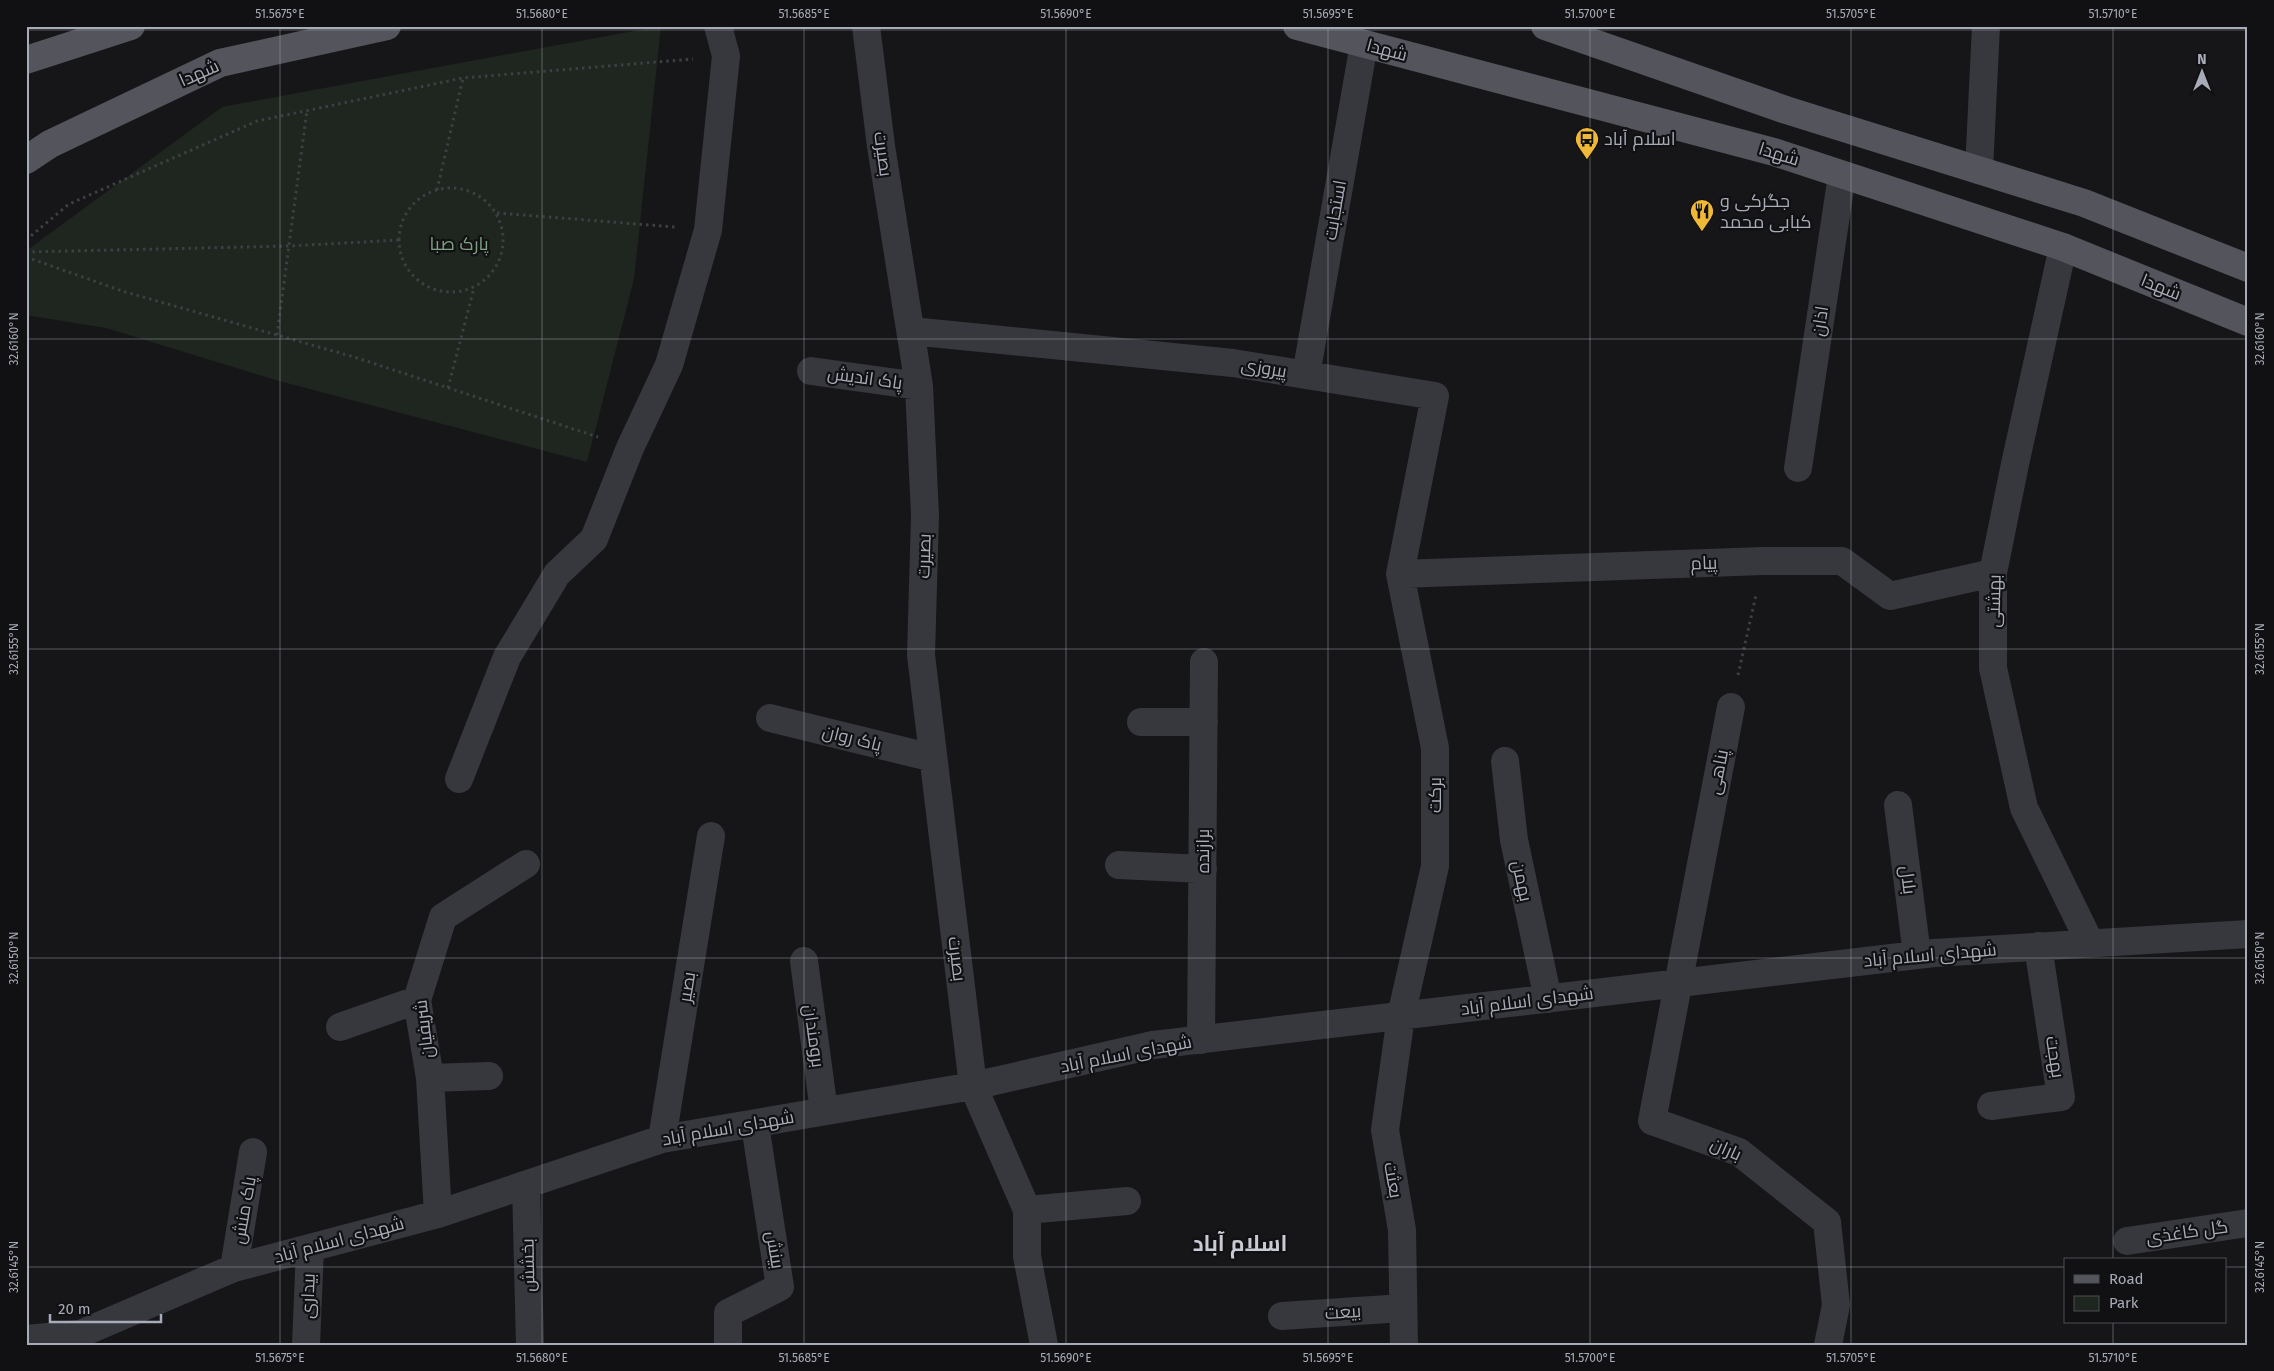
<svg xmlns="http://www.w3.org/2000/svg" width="2274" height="1371" viewBox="0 0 2274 1371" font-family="'Fira Sans',Cairo,sans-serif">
<rect width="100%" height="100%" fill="#161618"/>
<path fill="#1e261f" d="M661 26 634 279 587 462 279 381 106 328 26 315V251L222 107Z"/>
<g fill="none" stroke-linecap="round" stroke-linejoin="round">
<path stroke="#3d3f44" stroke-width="3" stroke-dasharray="2.5 4" stroke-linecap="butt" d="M399 240a52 52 0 1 1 104 0a52 52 0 1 1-104 0Z
M437 190 463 78
M497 213 675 227
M26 240 69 204 257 121 463 78 693 59
M26 252 289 246 399 240
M26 257 122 291 354 357 598 437
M277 335 307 110
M448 388 474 288
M1738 675 1756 595"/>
<path stroke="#37383d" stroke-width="28" d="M866 26 881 146 919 386 925 516 921 655 973 1086 1027 1210V1256L1044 1345
M1979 170 1986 26
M2063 247 2015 464 1993 573V668L2024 808 2090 943
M911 331 1233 363 1435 396 1400 574 1435 748V866L1401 1016 1385 1130 1402 1230 1404 1345
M811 371 919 386
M1306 375 1364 44
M1798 468 1842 175
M1400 574 1763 561H1842L1890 596 1993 573
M1731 707 1652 1121 1739 1152 1827 1222 1836 1305 1828 1345
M770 718 933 758
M1141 722H1204
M1505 761 1514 840 1548 999
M459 779 507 657 557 574 594 539 630 448 669 365 708 230 726 56 718 26
M1898 805 1917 955
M1119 865 1203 869
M804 961 824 1111
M340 1027 417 1000
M1201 1040 1204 662
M430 1078 489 1076
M1991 1106 2061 1097 2038 946
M662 1139 711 836
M526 1185 530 1345
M1027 1210 1127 1201
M438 1214 430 1078 417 1000 443 917 526 864
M2127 1241 2248 1223
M234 1268 253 1152
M1282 1316 1403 1308
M26 1339 80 1334
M74 1345 80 1334 234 1268 438 1214 662 1139 973 1086 1153 1045 1934 953 2248 934
M306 1345 310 1248
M728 1345V1313L780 1287 755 1125"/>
<path stroke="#53545c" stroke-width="28" d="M1297 26 1774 152 2063 247 2248 322
M1545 26 1786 110 2084 203 2248 268
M26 60 131 26
M26 160 50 144 220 63 387 26"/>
</g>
<path fill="none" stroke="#a8acb8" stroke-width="1" stroke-opacity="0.45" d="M280 26V1345M542 26V1345M804 26V1345M1066 26V1345M1328 26V1345M1590 26V1345M1851 26V1345M2113 26V1260M26 30H2248M26 339H2248M26 649H2248M26 958H2248M26 1267H2065M2225 1267H2248M2113 1322V1345"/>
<defs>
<g id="bus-pin" transform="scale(1.25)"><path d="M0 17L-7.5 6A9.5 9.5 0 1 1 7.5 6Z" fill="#efb837" stroke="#111113"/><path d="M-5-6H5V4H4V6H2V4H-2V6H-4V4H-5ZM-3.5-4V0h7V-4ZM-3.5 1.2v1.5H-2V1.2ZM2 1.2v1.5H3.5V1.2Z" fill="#111"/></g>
<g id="restaurant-pin" transform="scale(1.25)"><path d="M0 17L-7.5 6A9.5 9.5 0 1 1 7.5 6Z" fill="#efb837" stroke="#111113"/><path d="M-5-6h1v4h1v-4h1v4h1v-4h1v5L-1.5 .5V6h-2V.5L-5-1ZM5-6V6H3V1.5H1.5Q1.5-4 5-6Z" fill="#111"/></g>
</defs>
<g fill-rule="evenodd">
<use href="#bus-pin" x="1587" y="139"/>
<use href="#restaurant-pin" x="1702" y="211"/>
</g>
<g text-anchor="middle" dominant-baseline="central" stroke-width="4.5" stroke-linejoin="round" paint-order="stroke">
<g font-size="18" fill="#a8acb8" stroke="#111113">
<text transform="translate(1387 50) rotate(15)">شهدا</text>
<text transform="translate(199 73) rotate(-24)">شهدا</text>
<text transform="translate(883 154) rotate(82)">بصیرت</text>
<text transform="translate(1779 154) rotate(17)">شهدا</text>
<text transform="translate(1335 210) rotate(-80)">استجابت</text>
<text transform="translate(2161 287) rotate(22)">شهدا</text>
<text transform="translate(1820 321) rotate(-81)">اذان</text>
<text transform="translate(1264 368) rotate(9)">پیروزی</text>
<text transform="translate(865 378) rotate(8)">پاک اندیش</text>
<text transform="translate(924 556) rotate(-88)">بصیرت</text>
<text transform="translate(1704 563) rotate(-2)">پیام</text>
<text transform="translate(1994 601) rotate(-89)">بهشتی</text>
<text transform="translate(852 738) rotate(14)">پاک روان</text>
<text transform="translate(1718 772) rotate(-79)">پناهی</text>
<text transform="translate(1435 795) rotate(-90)">برکت</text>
<text transform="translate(1203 851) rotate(-90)">برازنده</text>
<text transform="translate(1908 880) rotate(83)">بلال</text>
<text transform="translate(1522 881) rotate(78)">بهمن</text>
<text transform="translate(1930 955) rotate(-5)">شهدای اسلام آباد</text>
<text transform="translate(957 959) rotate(83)">بصیرت</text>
<text transform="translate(687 987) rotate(-81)">بصیر</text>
<text transform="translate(1527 1001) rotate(-7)">شهدای اسلام آباد</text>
<text transform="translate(424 1029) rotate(-97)">شریفیان</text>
<text transform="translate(814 1036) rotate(82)">برومندان</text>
<text transform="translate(1126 1054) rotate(-11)">شهدای اسلام آباد</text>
<text transform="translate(2055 1057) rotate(81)">بهجت</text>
<text transform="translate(728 1128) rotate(-10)">شهدای اسلام آباد</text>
<text transform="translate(1726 1149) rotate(24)">باران</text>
<text transform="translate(1393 1180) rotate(80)">بعثت</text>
<text transform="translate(244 1210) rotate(-80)">پاک منش</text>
<text transform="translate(2187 1232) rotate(-8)">گل کاغذی</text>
<text transform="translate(339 1240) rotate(-15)">شهدای اسلام آباد</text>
<text transform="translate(775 1250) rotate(81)">بینش</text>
<text transform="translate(528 1265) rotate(-91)">بخشش</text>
<text transform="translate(308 1296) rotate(-88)">بیداری</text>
<text transform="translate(1343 1312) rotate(-4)">بیعت</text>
</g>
<g font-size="18" fill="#a8acb8" stroke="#111113" text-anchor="start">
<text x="1604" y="139">اسلام آباد</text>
<text x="1720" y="201">جگرکی و<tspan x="1720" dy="21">کبابی محمد</tspan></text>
</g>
<g font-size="18" fill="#7fa283" stroke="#111113">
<text x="459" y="244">پارک صبا</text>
</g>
<g font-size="22" font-weight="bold" fill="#c9cbd4" stroke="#111113">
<text x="1240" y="1243">اسلام آباد</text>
</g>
</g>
<rect width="2274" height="1371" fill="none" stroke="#111113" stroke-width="55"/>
<rect x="2064" y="1258" width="162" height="65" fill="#111113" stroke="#4d4f55"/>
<rect x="2074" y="1275" width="25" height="8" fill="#53545c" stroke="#4d4f55"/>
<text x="2109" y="1284" font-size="15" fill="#a8acb8">Road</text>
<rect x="2074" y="1296" width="25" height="15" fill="#1e261f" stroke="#4d4f55"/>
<text x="2109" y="1308" font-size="15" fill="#a8acb8">Park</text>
<g transform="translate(2202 72)" stroke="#111113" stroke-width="4" paint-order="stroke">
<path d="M0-4L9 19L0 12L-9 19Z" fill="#a8acb8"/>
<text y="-8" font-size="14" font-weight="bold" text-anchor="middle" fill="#a8acb8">N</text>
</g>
<path d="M50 1314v8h111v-8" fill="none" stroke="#a8acb8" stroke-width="2.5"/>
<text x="58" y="1314" font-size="15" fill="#a8acb8" stroke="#111113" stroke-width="4" paint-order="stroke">20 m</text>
<rect x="28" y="28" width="2218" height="1316" fill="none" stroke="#a8acb8" stroke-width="2"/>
<g font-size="12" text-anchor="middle" fill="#a8acb8">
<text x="280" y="18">51.5675°E</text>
<text x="542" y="18">51.5680°E</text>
<text x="804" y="18">51.5685°E</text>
<text x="1066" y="18">51.5690°E</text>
<text x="1328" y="18">51.5695°E</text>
<text x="1590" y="18">51.5700°E</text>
<text x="1851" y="18">51.5705°E</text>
<text x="2113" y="18">51.5710°E</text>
<text transform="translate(14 339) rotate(-90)" y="4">32.6160°N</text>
<text transform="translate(2260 339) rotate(-90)" y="4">32.6160°N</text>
<text transform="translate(14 649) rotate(-90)" y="4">32.6155°N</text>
<text transform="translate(2260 649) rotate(-90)" y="4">32.6155°N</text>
<text transform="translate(14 958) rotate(-90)" y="4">32.6150°N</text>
<text transform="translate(2260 958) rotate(-90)" y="4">32.6150°N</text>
<text transform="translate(14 1267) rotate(-90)" y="4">32.6145°N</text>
<text transform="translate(2260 1267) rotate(-90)" y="4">32.6145°N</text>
<text x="280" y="1362">51.5675°E</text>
<text x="542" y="1362">51.5680°E</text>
<text x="804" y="1362">51.5685°E</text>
<text x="1066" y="1362">51.5690°E</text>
<text x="1328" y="1362">51.5695°E</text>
<text x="1590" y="1362">51.5700°E</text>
<text x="1851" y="1362">51.5705°E</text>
<text x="2113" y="1362">51.5710°E</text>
</g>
</svg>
